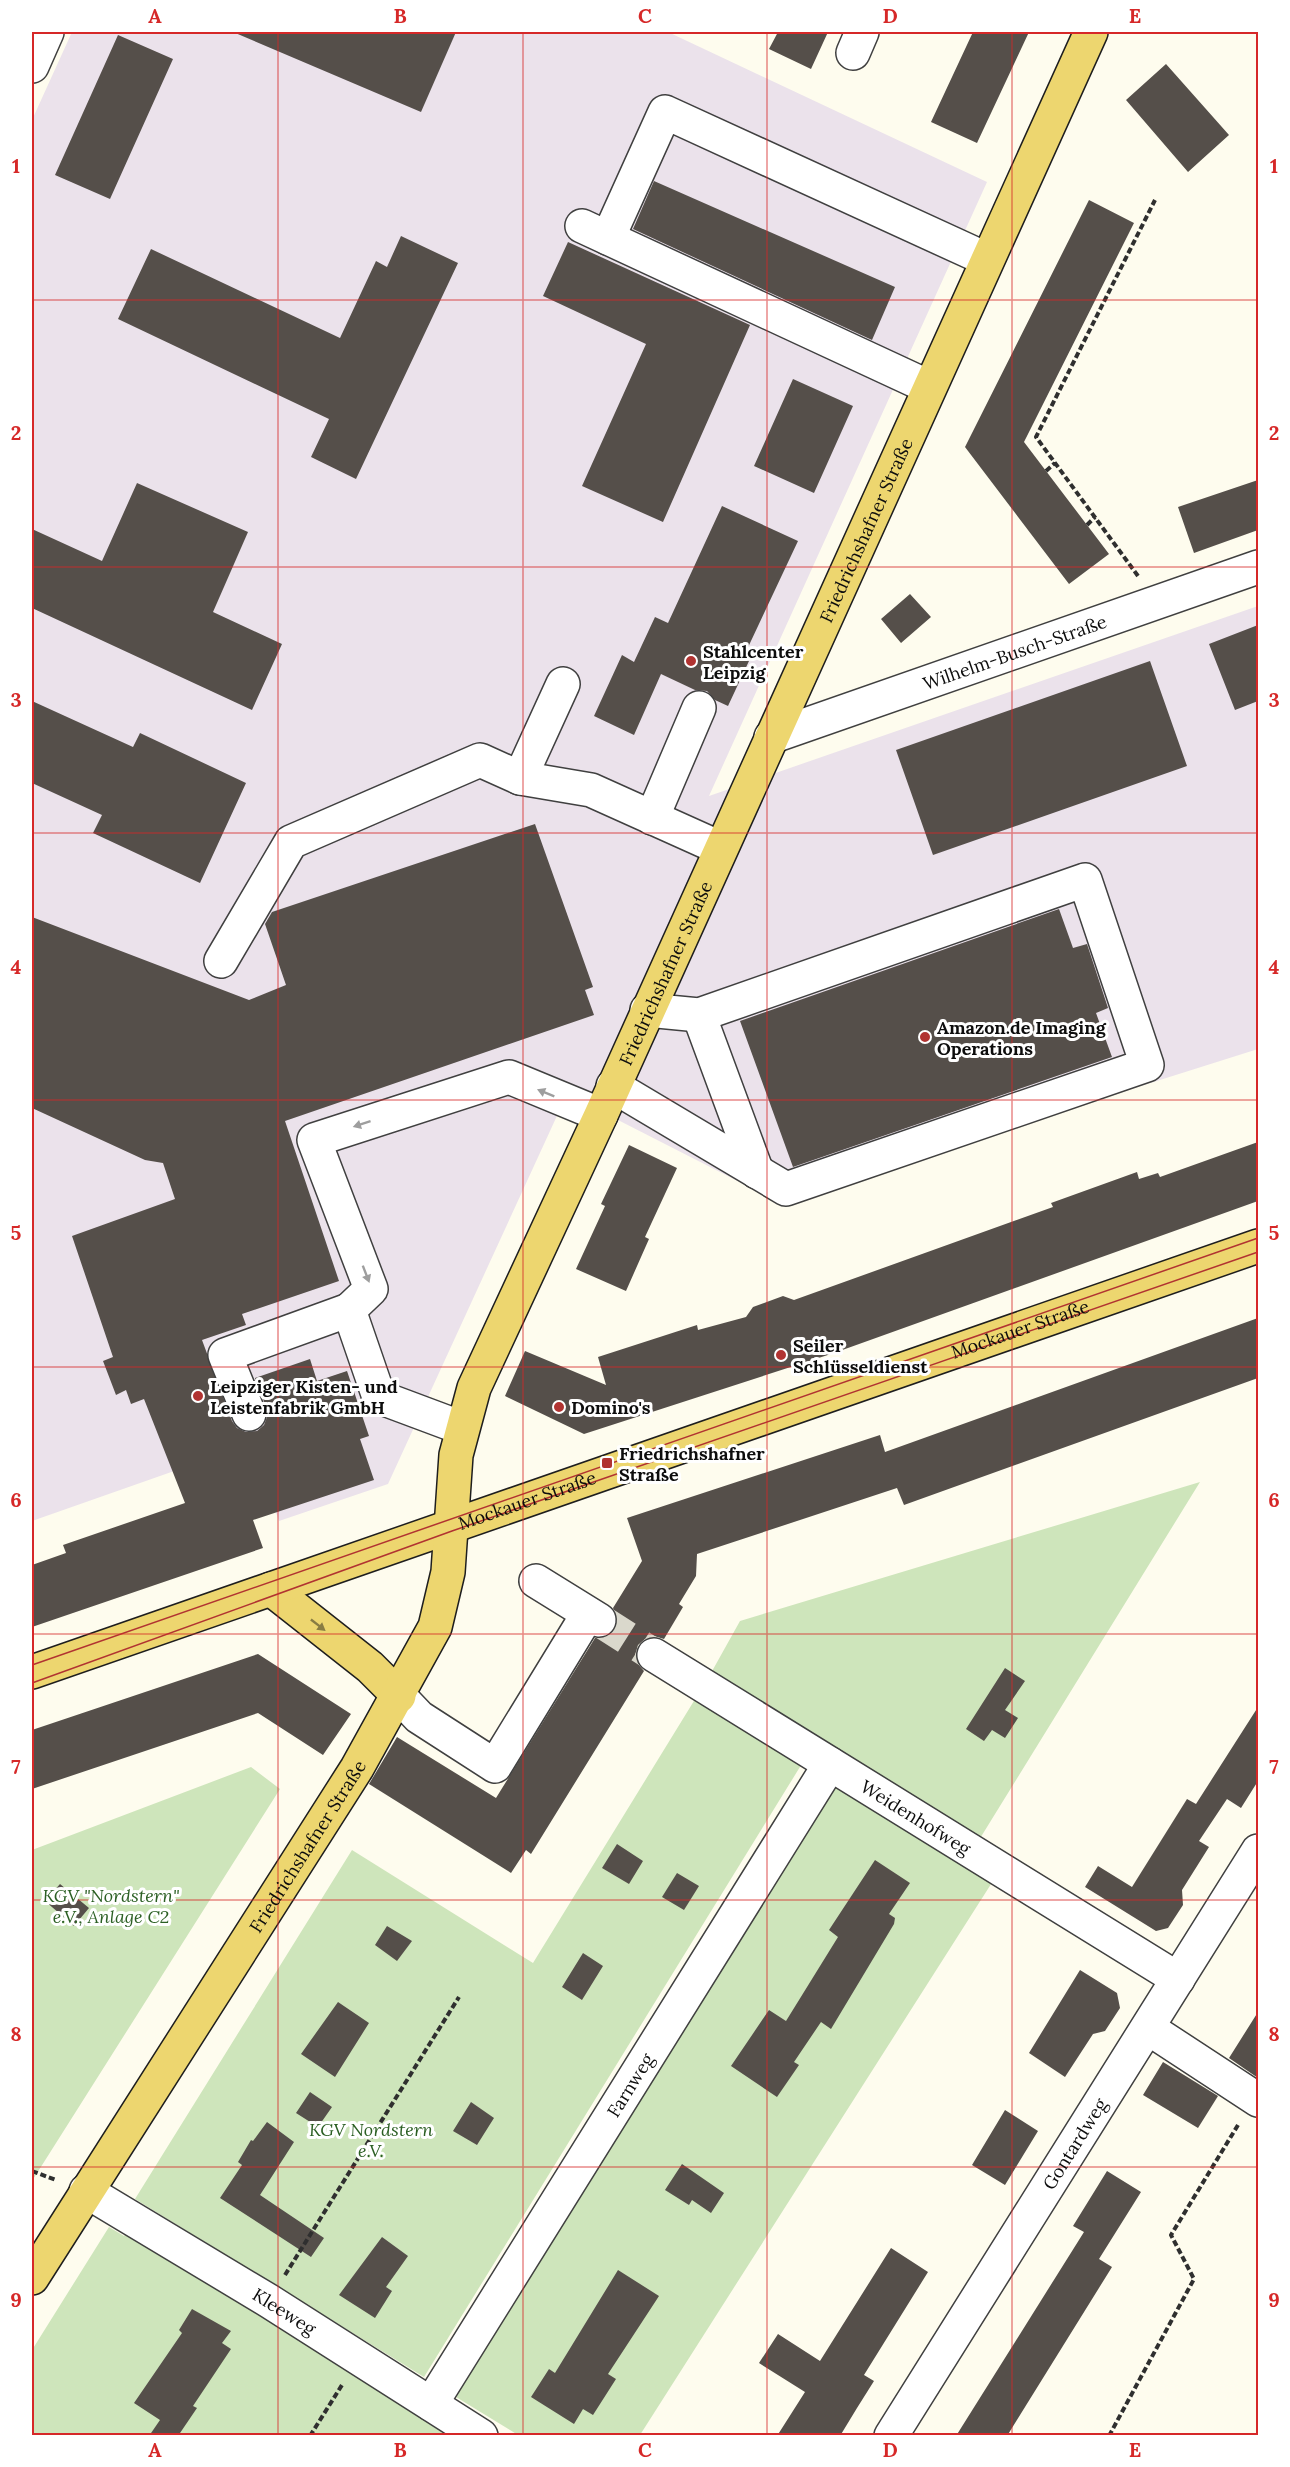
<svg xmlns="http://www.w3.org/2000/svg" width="1290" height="2467" viewBox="0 0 1290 2467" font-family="Lora,serif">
<rect width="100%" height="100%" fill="#fefcee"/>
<path fill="#ebe2eb" d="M72 32H668L987 182 709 796 1258 606V1049L777 1201 567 1094 388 1484 279 1521 251 1444 32 1521V120Z"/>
<path fill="#cee5bb" d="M1200 1482 979 1840 711 1673 740 1621Z
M697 1696 803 1762 424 2377 135 2199 352 1850 533 1963Z
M251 1767 280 1789 32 2181V1850Z
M835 1782 993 1881 640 2435H518L456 2397Z
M109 2227 124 2236 127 2232 449 2435H32V2350Z"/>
<path fill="#554f4a" d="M233 32H456L421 112Z
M778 32H828L811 69 769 49Z
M973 32H1029L977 143 931 122Z
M118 35 173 59 110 199 55 175Z
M1166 64 1229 135 1188 172 1126 100Z
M654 181 895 287 872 340 633 229Z
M1089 200 1134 223 1024 442 1109 554 1069 584 965 447Z
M401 236 458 263 356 479 311 457 329 419 118 319 151 249 340 338 376 261 387 267Z
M568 242 750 325 663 522 582 486 646 344 543 296Z
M793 379 853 406 814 493 754 466Z
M1258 480V530L1194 553 1178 507Z
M137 483 248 532 213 612 282 644 252 710 32 608V529L102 561Z
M722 506 798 541 743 658 749 661 728 706 715 700 707 691 695 690 661 674 634 735 594 716 622 655 634 662 655 617 668 623Z
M910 594 931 617 901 643 881 619Z
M1258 625V701L1235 710 1209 644Z
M1150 661 1187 766 933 855 896 750Z
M32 701 133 747 140 733 246 783 200 883 93 833 102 815 32 783Z
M535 824 593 987 585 990 594 1015 285 1121 339 1281 242 1314 246 1325 202 1340 232 1421 237 1428 246 1432 257 1431 264 1425 267 1417 266 1407 255 1378 310 1359 317 1381 347 1371 369 1436 360 1439 374 1480 253 1520 263 1548 32 1627V1565L66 1553 63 1545 185 1503 144 1399 131 1404 126 1390 116 1395 103 1361 113 1357 72 1236 175 1199 163 1163 145 1160 32 1108V917L249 1000 286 985 265 924 272 912Z
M1059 909 1073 948 1087 944 1108 1008 1096 1013 1112 1057 793 1167 740 1021Z
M1258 1142V1201L834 1353 584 1434 505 1396 525 1351 606 1385 598 1357 697 1325 698 1330 746 1317 753 1307 783 1296 794 1300 1053 1207 1051 1203 1137 1172 1139 1179 1158 1173 1160 1177Z
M629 1145 677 1168 645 1237 649 1239 626 1291 576 1269 605 1206 601 1204Z
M1258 1318V1378L904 1505 897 1488 697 1554 696 1576 679 1604 683 1607 664 1639 654 1636 645 1639 638 1645 635 1655 638 1664 644 1671 531 1854 526 1850 511 1873 369 1784 397 1737 496 1798 595 1638 607 1637 615 1629 618 1620 613 1608 642 1561 627 1518 880 1435 885 1452Z
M258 1654 351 1714 323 1755 258 1713 32 1789V1730Z
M1005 1668 1025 1681 1005 1710 1018 1718 1005 1738 992 1730 984 1741 966 1729Z
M1258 1707V1781L1241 1808 1227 1799 1199 1841 1209 1847 1182 1890 1183 1905 1168 1928 1156 1931 1085 1887 1098 1866 1132 1887 1187 1799 1196 1804Z
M617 1844 643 1861 629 1884 602 1868Z
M875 1860 910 1883 889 1914 895 1918 894 1924 831 2029 821 2022 794 2062 799 2065 777 2097 731 2066 769 2010 786 2021 838 1937 829 1930Z
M677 1873 699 1886 684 1910 662 1897Z
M60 1884 89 1908 74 1926 45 1901Z
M387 1926 412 1941 397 1961 375 1945Z
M583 1953 603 1966 582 2000 562 1987Z
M1080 1970 1117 1993 1120 2008 1105 2031 1093 2034 1065 2077 1029 2053Z
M338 2002 369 2023 335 2077 301 2054Z
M1258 2012V2078L1229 2058Z
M1163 2062 1218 2096 1198 2128 1143 2095Z
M310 2092 332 2107 318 2127 296 2113Z
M471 2102 494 2118 477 2145 453 2131Z
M1005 2110 1038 2131 1005 2185 972 2165Z
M267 2122 294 2142 260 2195 324 2238 311 2257 220 2198 242 2165 238 2162 251 2140 253 2141Z
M682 2164 724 2193 711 2213 692 2200 689 2205 665 2190Z
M1107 2171 1141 2192 1099 2259 1112 2267 1007 2436H956L1084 2232 1073 2226Z
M382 2237 408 2256 386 2287 392 2291 375 2318 339 2295Z
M891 2248 928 2272 864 2375 874 2381 857 2408 840 2436H777L805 2392 759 2363 778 2334 820 2361Z
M618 2270 659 2296 608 2374 616 2379 593 2415 583 2409 574 2424 531 2397 549 2369 555 2373Z
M192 2309 231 2331 222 2343 231 2349 193 2406 197 2408 178 2436H149L160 2420 134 2403 182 2333 179 2330Z"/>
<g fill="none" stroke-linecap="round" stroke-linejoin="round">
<path stroke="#dad8cc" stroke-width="33" stroke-dasharray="33 16" stroke-linecap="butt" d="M599 1620 654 1655"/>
<g stroke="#404040" stroke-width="36">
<g id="minor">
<path d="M853 53 862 32"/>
<path d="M32 66 47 32"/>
<path d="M582 226 929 387"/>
<path d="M608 238 665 112 986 259"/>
<path id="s1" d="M771 737 1258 567"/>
<path d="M520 778 563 684"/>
<path d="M652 818 699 708"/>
<path d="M221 961 291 842 480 760 520 778 591 790 720 848"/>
<path d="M699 1015 757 1172"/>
<path d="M613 1086 786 1189 1147 1065 1085 880 699 1015 647 1010"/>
<path d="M349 1310 371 1289 314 1140 509 1077 601 1115"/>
<path d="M249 1414 225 1355 349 1310 379 1397 462 1428"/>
<path d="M536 1581 599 1620"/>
<path id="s2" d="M654 1655 1178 1979"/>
<path d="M399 1696 419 1717 495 1766 588 1614"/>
<path d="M1148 2028 1258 2100"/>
<path id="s3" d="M86 2191 269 2301 481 2436"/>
<path id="s4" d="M431 2404 830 1764"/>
<path id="s5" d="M891 2436 1258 1851"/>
</g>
</g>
<g stroke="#1e1e1e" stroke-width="36">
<g id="major">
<path d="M271 1589 370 1667 399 1696"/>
<path id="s6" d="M32 1672 1258 1246"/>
<path id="s7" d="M32 2278 357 1768 435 1627 448 1572 456 1455 474 1388 601 1115 1091 32"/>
</g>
</g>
<path stroke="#2f2f2f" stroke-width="4" stroke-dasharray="6 3" stroke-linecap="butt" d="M1046 471 1055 463
M1087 525 1095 517
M1138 576 1036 437 1155 200
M32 2171 56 2180
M285 2275 459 1997
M310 2436 342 2385
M1109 2436 1194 2279 1171 2235 1238 2125"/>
<use href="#minor" stroke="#fff" stroke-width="33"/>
<use href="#major" stroke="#edd66f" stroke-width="33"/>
<path stroke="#b13331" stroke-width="1.5" d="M32 1665 1258 1238
M32 1683 452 1531 1258 1252"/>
</g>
<defs><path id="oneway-solid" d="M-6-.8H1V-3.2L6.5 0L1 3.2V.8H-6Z" transform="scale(1.5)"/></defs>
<g fill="#9e9e9e">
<use href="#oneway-solid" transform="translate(546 1093) rotate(-158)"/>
<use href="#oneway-solid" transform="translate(362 1124) rotate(162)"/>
<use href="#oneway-solid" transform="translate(366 1274) rotate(69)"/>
</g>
<use fill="#887c43" href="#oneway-solid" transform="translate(318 1625) rotate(38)"/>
<path fill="none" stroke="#d62828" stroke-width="1.5" stroke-opacity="0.55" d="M278 32V2436M523 32V2436M767 32V2436M1012 32V2436M32 300H1258M32 567H1258M32 833H1258M32 1100H1258M32 1367H1258M32 1634H1258M32 1900H1258M32 2167H1258"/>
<g fill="#b13331" stroke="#fff" stroke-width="2">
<circle cx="691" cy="661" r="6"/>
<circle cx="925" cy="1037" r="6"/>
<circle cx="781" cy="1355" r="6"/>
<circle cx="198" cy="1396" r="6"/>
<circle cx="559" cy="1407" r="6"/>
<rect x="601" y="1457" width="12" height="12" rx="3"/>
</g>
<g text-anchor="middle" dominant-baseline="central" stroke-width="6" stroke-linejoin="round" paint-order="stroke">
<g font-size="18" fill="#0d0d0d" stroke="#fff">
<text stroke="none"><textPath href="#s7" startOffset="1952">Friedrichshafner Straße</textPath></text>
<text stroke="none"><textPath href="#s1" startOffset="258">Wilhelm-Busch-Straße</textPath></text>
<text stroke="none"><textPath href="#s7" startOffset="1466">Friedrichshafner Straße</textPath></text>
<text stroke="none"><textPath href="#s6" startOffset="1046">Mockauer Straße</textPath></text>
<text stroke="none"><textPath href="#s6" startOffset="524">Mockauer Straße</textPath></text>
<text stroke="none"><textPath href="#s2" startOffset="308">Weidenhofweg</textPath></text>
<text stroke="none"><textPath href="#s7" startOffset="512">Friedrichshafner Straße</textPath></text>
<text stroke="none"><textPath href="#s4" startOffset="376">Farnweg</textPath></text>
<text stroke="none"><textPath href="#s5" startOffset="345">Gontardweg</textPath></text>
<text stroke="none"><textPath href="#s3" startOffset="232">Kleeweg</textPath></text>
</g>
<g font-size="18" font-weight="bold" fill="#0d0d0d" stroke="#fff" text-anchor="start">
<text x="703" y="651">Stahlcenter<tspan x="703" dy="21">Leipzig</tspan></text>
<text x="937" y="1027">Amazon.de Imaging<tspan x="937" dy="21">Operations</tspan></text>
<text x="793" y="1345">Seiler<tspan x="793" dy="21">Schlüsseldienst</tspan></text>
<text x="210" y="1386">Leipziger Kisten- und<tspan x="210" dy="21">Leistenfabrik GmbH</tspan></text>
<text x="571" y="1407">Domino's</text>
<text x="619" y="1453">Friedrichshafner<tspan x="619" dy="21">Straße</tspan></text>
</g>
<g font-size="18" font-style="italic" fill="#2b5f23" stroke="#fff">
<text x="111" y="1895">KGV "Nordstern"<tspan x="111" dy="21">e.V., Anlage C2</tspan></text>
<text x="371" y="2129">KGV Nordstern<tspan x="371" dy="21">e.V.</tspan></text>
</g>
</g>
<rect width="1290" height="2467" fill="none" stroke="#ffffff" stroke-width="66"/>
<rect x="33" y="33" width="1224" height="2401" fill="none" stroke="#d62828" stroke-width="2"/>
<g font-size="20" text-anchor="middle" font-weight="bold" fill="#d62828">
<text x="155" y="23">A</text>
<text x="400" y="23">B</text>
<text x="645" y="23">C</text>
<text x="890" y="23">D</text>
<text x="1135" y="23">E</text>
<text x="16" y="173">1</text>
<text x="1274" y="173">1</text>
<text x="16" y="440">2</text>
<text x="1274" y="440">2</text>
<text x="16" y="707">3</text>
<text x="1274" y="707">3</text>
<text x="16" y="974">4</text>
<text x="1274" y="974">4</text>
<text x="16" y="1240">5</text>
<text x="1274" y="1240">5</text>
<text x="16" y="1507">6</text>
<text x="1274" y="1507">6</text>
<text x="16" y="1774">7</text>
<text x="1274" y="1774">7</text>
<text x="16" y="2041">8</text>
<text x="1274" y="2041">8</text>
<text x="16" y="2307">9</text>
<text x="1274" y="2307">9</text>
<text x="155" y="2457">A</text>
<text x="400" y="2457">B</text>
<text x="645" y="2457">C</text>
<text x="890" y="2457">D</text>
<text x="1135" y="2457">E</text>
</g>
</svg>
